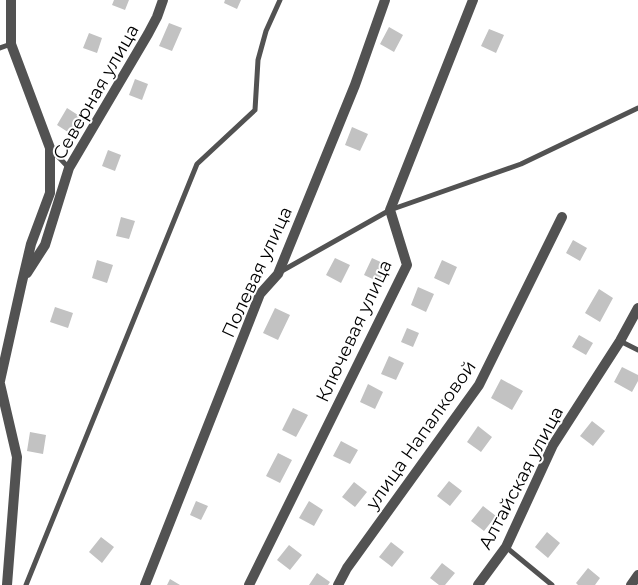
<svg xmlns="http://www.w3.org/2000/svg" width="638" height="585" viewBox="0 0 638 585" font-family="Montserrat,sans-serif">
<rect width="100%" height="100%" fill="#fff"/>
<path fill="#c2c2c2" d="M114 0H129L125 10 112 5Z
M225 0H241L237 9 224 3Z
M169 23 182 28 172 51 159 46Z
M389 27 403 35 394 52 380 44Z
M489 29 504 35 496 53 481 46Z
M89 33 102 38 97 53 83 48Z
M135 79 148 84 142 100 129 95Z
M67 108 81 117 71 134 57 125Z
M352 127 368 134 360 151 345 145Z
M108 150 121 155 115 171 102 166Z
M121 217 135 221 129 239 116 236Z
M573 240 587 248 580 261 566 253Z
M335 258 350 265 341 283 326 275Z
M372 258 387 265 379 282 364 275Z
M97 260 113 265 107 283 92 278Z
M442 260 457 267 449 285 434 278Z
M418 287 434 294 426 312 411 305Z
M599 289 613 298 600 322 585 313Z
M55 307 73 313 68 328 50 322Z
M275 308 290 315 278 340 263 333Z
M407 328 419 333 413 347 401 342Z
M579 335 593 343 586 355 572 347Z
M389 356 404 363 396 380 381 374Z
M622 367 638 375V381L632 392 614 382Z
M501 379 523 391 512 410 491 398Z
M368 384 383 392 375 409 360 402Z
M293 408 308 415 296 437 282 430Z
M592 421 605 431 593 446 580 436Z
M478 426 492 437 481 452 467 442Z
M30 432 46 435 43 454 27 451Z
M341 441 358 450 350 464 333 456Z
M278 453 292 460 280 483 266 476Z
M449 481 462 491 450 506 437 496Z
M354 482 367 492 355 507 342 497Z
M196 501 208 506 201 520 190 515Z
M309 501 323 510 314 526 299 518Z
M483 506 496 516 484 531 471 521Z
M547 532 560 543 548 558 535 547Z
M101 537 114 547 102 563 89 552Z
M391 542 404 552 392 567 379 557Z
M289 545 302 555 290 570 277 560Z
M442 563 455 573 445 585H439L430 578Z
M588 568 600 578 595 585H578L576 583Z
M317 573 330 582 328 585H309Z
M170 579 180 585H167Z"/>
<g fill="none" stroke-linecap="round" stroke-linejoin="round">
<path stroke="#525252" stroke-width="5" d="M0 48 11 44
M50 148 69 168
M280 272 390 210 521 164 638 108
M620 341 638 350
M506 547 552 585
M26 585 197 164 255 110 258 60 266 31 280 0"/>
<path stroke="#525252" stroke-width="10" d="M27 273 45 245 69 168 148 34 157 17 163 0
M0 381 22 282 31 244 50 193V148L11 44V0
M0 384 17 457 7 585
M145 585 260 294 278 274 355 85 385 0
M249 585 407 265 390 210 473 0
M338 585 347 568 479 385 562 217
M478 585 506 547 553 445 620 341 638 308
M631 585 638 575"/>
</g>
<g text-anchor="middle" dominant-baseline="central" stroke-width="4" stroke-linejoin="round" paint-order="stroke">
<g font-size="18" fill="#000" stroke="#fff">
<text transform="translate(96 92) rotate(-60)">Северная улица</text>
<text transform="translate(257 272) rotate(-65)">Полевая улица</text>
<text transform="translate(354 331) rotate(-65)">Ключевая улица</text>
<text transform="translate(421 435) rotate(-55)">улица Напалковой</text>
<text transform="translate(521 478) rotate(-62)">Алтайская улица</text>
</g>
</g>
</svg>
